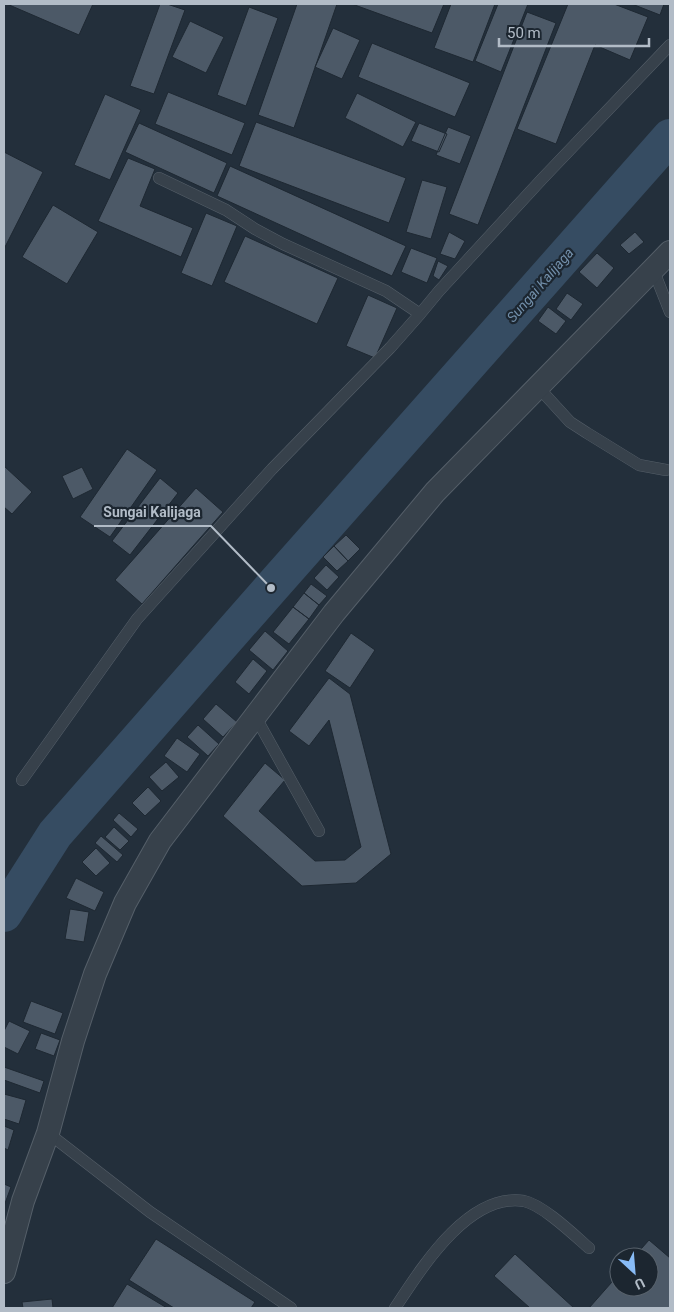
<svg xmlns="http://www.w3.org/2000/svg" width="674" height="1312" viewBox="0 0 674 1312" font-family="Roboto,sans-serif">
<rect width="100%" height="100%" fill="#232f3b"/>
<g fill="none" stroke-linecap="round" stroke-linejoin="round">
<path stroke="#364c62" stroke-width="36" d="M4 914 55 834 271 588 670 137"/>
</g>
<path fill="#4c5967" stroke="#1e2832" d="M7 4H93L79 35Z
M160 4H167L185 10 154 94 130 86Z
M297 4H337L294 128 258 115Z
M352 4H444L432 33Z
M451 4H495L473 62 434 48Z
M498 4H528L501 72 475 61Z
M568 4H614L648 17 630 60 595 45 556 144 517 129Z
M632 4H664L660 15Z
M249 7 278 18 246 106 217 95Z
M527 12 556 23 478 225 449 214Z
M190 21 224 37 206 73 172 57Z
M333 28 360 40 342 79 315 67Z
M372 43 470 83 455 117 358 77Z
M168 92 245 123 232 155 155 124Z
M357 93 416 122 403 147 345 118Z
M105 94 141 110 110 180 74 165Z
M256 122 406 178 389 223 239 166Z
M139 123 227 163 214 193 125 152Z
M419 123 447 134 439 152 411 141Z
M448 127 471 136 460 164 436 155Z
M4 152 43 172 4 249Z
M128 158 155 169 140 206 193 228 181 257 98 221Z
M230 166 406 246 392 276 217 196Z
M422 180 447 187 431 239 406 232Z
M53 205 98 232 67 284 22 257Z
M206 213 237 226 212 286 181 273Z
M449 232 465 241 455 259 440 254Z
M635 232 644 242 629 254 620 245Z
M245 236 338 278 317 324 224 282Z
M411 248 437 258 427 283 401 272Z
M597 253 614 268 597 288 579 272Z
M438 261 448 266 439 280 433 276Z
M567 293 583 304 571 320 556 309Z
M368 295 397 308 375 358 346 346Z
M548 307 566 321 556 334 538 321Z
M127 449 157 470 110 537 80 517Z
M4 466 32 492 12 514 4 507Z
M82 467 93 489 73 499 62 476Z
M160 478 178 493 130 555 112 541Z
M196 488 223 512 142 604 115 580Z
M346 535 360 549 348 561 334 546Z
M334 546 348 561 337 571 323 557Z
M326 565 339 577 327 590 314 578Z
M311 584 327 596 319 605 304 593Z
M304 593 319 605 309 619 293 607Z
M293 607 309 619 289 644 273 632Z
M265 631 288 651 273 670 249 650Z
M351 633 375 650 350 688 325 671Z
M253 659 267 671 249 694 235 682Z
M329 678 350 694 391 854 356 883 302 886 223 816 265 763 285 780 259 811 315 861 345 860 361 847 329 720 309 746 289 731Z
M216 704 237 722 223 737 203 719Z
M198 725 219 744 208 756 187 737Z
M177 738 200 754 187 772 164 756Z
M166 762 179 777 162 791 149 777Z
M148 787 161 801 145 816 132 803Z
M119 813 138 829 131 837 113 820Z
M114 827 129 841 120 850 105 837Z
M101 836 123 855 117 862 95 843Z
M96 848 110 863 96 876 82 862Z
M76 878 104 892 95 911 66 898Z
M70 909 89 912 84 942 65 939Z
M31 1001 63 1013 55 1034 23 1022Z
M9 1021 30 1031 18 1054 4 1047V1031Z
M41 1033 60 1040 54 1056 35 1049Z
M4 1067 44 1081 40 1093 4 1080Z
M4 1094 26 1100 19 1124 4 1119Z
M4 1126 14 1130 8 1150 4 1148Z
M4 1184 11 1187 4 1206Z
M156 1239 255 1302 251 1308H174L129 1280Z
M649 1240 670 1258V1308H589L619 1274V1287H649V1257H634Z
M515 1254 574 1308H530L494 1276Z
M127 1284 167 1308H112Z
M52 1299 53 1308H23L22 1302Z"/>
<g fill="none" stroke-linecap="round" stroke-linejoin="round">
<g stroke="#555f69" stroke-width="12">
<path id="lane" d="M159 178 226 210 255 229 283 244 386 291 420 314 439 291 542 179 670 45
M653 269 670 312
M538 387 570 422 587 433 639 465 666 470
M255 716 319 831
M22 780 137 619 272 469 390 348 420 314
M48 1133 150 1212 291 1308
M395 1308C421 1269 468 1192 524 1201 543 1205 574 1235 589 1248"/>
</g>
<g stroke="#555f69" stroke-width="24">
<path id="street" d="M4 1272 23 1201 48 1133 73 1041 95 974 125 903 160 841 334 613 435 492 670 252"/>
</g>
<use href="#lane" stroke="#37414b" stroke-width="11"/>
<use href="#street" stroke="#37414b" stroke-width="22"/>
</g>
<g text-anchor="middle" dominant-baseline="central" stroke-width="4.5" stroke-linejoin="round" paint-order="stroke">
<g font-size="14" font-style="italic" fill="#728faa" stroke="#1c2630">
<text transform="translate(540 285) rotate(-49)">Sungai Kalijaga</text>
</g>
</g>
<path fill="none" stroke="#b2bcc7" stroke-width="2" d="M271 588L211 526H94"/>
<circle fill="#b2bcc7" stroke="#1c2630" stroke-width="2" cx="271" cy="588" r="5"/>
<g font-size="14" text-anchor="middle" font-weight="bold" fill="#b2bcc7" stroke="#1c2630" stroke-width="4.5" stroke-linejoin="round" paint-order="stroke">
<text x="152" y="517">Sungai Kalijaga</text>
</g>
<rect width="674" height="1312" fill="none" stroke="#b2bcc7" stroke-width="10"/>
<g transform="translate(634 1272) rotate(154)"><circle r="24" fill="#1c2630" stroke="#58626c"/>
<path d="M0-4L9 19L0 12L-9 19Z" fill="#88bbf6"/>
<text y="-8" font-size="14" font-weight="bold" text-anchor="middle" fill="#b2bcc7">U</text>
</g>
<path d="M499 38v8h150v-8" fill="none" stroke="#b2bcc7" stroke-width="2.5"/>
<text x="507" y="38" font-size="15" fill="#b2bcc7" stroke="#1c2630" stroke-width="4" paint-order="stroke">50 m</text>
</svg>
